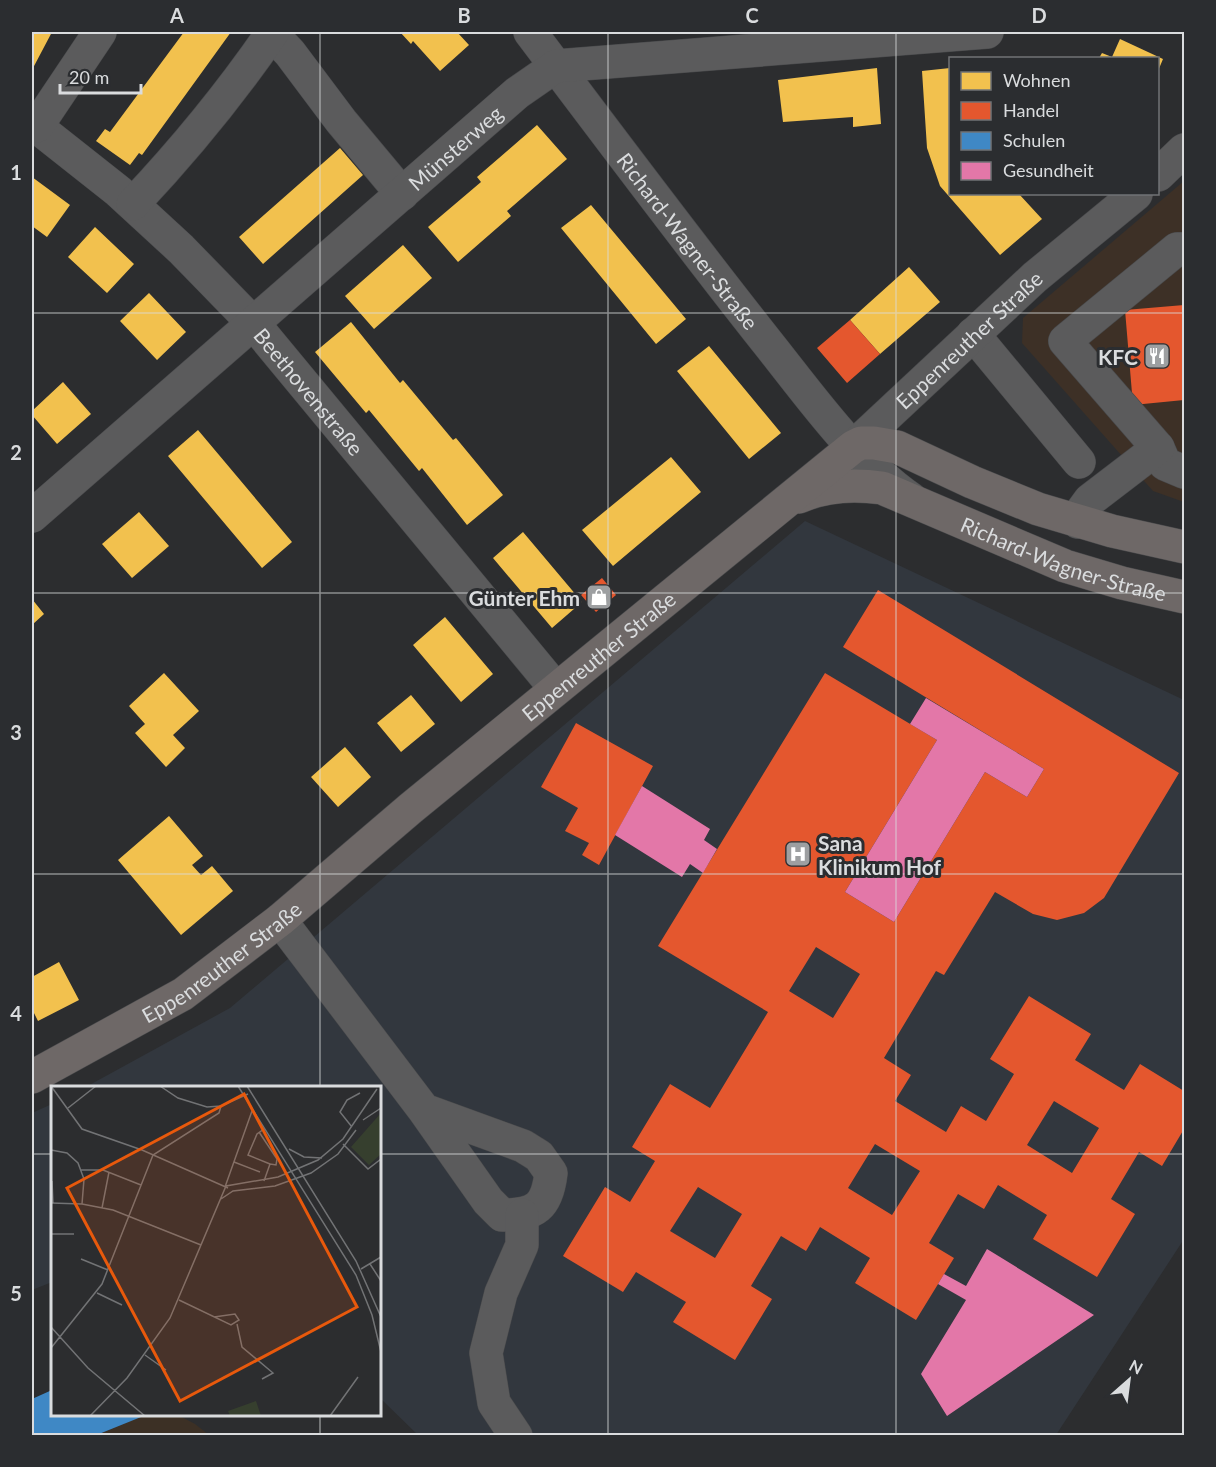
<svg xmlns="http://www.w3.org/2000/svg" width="1216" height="1467" viewBox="0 0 1216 1467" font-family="Lato,sans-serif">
<rect width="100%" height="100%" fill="#2c2d2f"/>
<path fill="#3d3026" d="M1184 181V502L1153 491 1022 343 1023 318Z"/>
<path fill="#32373e" d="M805 521 1184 700V1239L1056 1435H418L380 1398V1088H84L230 1008Z
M52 1104V1282L32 1290V1113Z"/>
<path fill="#3c3025" d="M147 1414 178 1415 195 1424 209 1435 94 1436Z"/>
<path fill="#f2c14e" d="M32 32H52L33 68 32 67Z
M184 32H231L142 155 139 153 130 165 96 141 105 129 110 132Z
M400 32H457L469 45 440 71 413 41 411 44Z
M1120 39 1163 59 1158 71V58H1099L1102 53 1112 57Z
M877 68 881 124 853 127V117L783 122 778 80Z
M950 68V194H1019L1042 219 1000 255 940 186 927 148 922 71Z
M537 125 567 159 507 211 511 216 458 262 428 227 481 182 477 177Z
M340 148 363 175 263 264 239 237Z
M32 177 70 205 47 237 32 226Z
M591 205 686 319 656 344 561 228Z
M95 227 134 264 107 293 68 257Z
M403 245 432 278 374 329 345 296Z
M909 267 940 302 880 354 850 320Z
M149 293 186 332 157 360 120 321Z
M351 322 400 383 403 380 453 440 456 438 503 495 467 525 422 468 419 471 369 410 366 413 315 352Z
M709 346 781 433 749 459 677 371Z
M63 382 91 414 57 444 32 415V411Z
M198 430 292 542 262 568 168 456Z
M671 457 701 492 613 566 582 530Z
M139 512 169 546 132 578 102 544Z
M523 532 582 602 552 628 493 558Z
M32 599 44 614 32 625Z
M445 617 493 674 461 702 413 645Z
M164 673 199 711 173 735 185 748 166 767 135 733 145 724 129 706Z
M411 695 435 724 401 752 377 723Z
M345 747 371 777 338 807 311 777Z
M169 816 203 856 192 865 201 875 212 866 233 891 181 935 118 860Z
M59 962 79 1000 38 1021 32 1009V977Z"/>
<path fill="#e4572e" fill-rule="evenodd" d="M1184 305V400L1133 405 1125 310Z
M850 320 880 354 847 383 817 348Z
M602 578 616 595 596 612 581 595Z
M878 590 1179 773 1104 898 1084 913 1057 920 1033 914 995 892 944 975 936 971 884 1058 911 1075 895 1101 946 1132 961 1106 986 1121 1014 1074 990 1059 1029 996 1091 1034 1075 1060 1124 1090 1140 1064 1184 1091V1129L1162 1166 1139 1152 1111 1199 1135 1214 1097 1277 1033 1239 1047 1215 998 1185 984 1209 958 1194 929 1243 954 1258 916 1320 855 1283 870 1258 820 1227 806 1251 781 1236 751 1286 772 1299 735 1360 673 1322 686 1302 636 1272 623 1292 563 1256 605 1187 630 1202 655 1161 632 1147 670 1084 710 1108 768 1012 658 946 825 673 937 740 845 892 894 922 985 772 1027 797 1044 769 843 647ZM816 947 860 974 833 1018 789 991ZM1054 1101 1099 1128 1072 1173 1027 1145ZM875 1144 920 1171 892 1215 848 1188ZM698 1187 742 1214 715 1258 670 1231Z
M576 723 653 766 599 865 582 855 589 843 565 831 578 808 541 787Z"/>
<path fill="#3f88c5" d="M52 1390V1414L146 1415 94 1436H32V1399Z"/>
<path fill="#e377a8" d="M926 698 1044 769 1027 797 985 772 894 922 845 892 937 740 910 724Z
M642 786 710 829 704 840 717 849 703 873 690 864 682 877 615 835Z
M987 1249 1094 1315 947 1416 921 1374 966 1300 938 1284 944 1274 966 1286Z"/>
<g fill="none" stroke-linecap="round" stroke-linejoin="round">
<g stroke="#48494b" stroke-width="34">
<g id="minor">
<path d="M270 32 290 53 341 121 402 194"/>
<path id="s1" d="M530 32C608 135 686 240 767 342 810 396 854 459 911 499"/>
<path id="s2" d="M32 123 118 191 181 249 254 324 556 689"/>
<path d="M37 126 100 32"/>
<path d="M1158 175 1184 150"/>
<path d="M133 204C183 151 230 94 272 33"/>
<path d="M973 334 1079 462"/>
<path id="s3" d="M853 447 1035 277 1136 194"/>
<path d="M1158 448 1165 464 1184 472"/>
<path id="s4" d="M32 516 517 93 556 66 987 32"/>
<path d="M1078 522 1082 511 1090 500 1158 448 1065 341 1177 249H1184"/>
<path d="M280 920 424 1110 488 1201 502 1215C536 1215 547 1207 551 1173L539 1156 523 1146 424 1110"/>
<path d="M516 1436 494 1403 486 1353 501 1293 522 1245V1215"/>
</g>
</g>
<g stroke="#48494b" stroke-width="34">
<g id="major">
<path id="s5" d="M799 497C826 485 854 484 882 488L1065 566 1122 583 1184 597"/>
<path id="s6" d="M32 1077 183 994 280 920 411 808 853 447 861 443H874L897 447 972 482 1038 509 1112 531 1184 547"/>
</g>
</g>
<use href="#minor" stroke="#5b5b5c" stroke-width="33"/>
<use href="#major" stroke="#6e6867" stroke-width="33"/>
</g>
<path fill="none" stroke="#dadcde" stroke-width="1.5" stroke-opacity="0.55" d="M320 32V1088M608 32V1436M896 32V1436M32 313H1184M32 593H1184M32 874H1184M32 1154H52M380 1154H1184M320 1414V1436"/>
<defs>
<g id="restaurant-square" transform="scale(1.35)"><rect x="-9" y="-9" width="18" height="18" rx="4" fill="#9d9fa1" stroke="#2b2d30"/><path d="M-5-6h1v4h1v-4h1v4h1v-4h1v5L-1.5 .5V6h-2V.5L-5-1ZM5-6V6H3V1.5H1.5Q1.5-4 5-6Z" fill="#fff"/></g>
<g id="shop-square" transform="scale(1.35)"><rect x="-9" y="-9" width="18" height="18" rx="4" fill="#9d9fa1" stroke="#2b2d30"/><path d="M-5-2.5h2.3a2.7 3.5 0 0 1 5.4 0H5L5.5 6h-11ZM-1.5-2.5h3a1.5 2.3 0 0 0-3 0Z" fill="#fff"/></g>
<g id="hospital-square" transform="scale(1.35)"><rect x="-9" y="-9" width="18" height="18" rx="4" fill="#9d9fa1" stroke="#2b2d30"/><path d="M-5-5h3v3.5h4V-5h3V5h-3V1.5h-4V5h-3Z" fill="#fff"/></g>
</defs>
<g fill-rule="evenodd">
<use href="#restaurant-square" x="1157" y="356"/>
<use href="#shop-square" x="599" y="597"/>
<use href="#hospital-square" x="798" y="854"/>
</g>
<g text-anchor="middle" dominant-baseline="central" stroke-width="6" stroke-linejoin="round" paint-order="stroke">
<g font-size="21" fill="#dadcde" stroke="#2b2d30">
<text stroke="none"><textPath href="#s4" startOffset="561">Münsterweg</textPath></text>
<text stroke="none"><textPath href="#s1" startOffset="262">Richard-Wagner-Straße</textPath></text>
<text stroke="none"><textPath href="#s3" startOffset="158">Eppenreuther Straße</textPath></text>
<text stroke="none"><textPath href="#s2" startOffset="387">Beethovenstraße</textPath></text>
<text stroke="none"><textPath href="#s5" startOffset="280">Richard-Wagner-Straße</textPath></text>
<text stroke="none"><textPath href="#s6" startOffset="708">Eppenreuther Straße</textPath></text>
<text stroke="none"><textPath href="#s6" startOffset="222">Eppenreuther Straße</textPath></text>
</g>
<g font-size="21" font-weight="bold" fill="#dadcde" stroke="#2b2d30" text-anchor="end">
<text x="1138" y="356">KFC</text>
<text x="580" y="597">Günter Ehm</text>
<text x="818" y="842" text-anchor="start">Sana<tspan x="818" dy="24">Klinikum Hof</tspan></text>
</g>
</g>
<g transform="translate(51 1086)">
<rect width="330" height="330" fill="#2c2d2f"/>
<path d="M330 27V68L318 79 300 61ZM205 315 210 330H179L177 325Z" fill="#363f2e"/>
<path fill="none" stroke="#727375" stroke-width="1.5" d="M0 0 31 43 91 64 177 102M109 0 127 12 156 21 170 20 197 8M187 0 305 189 321 229 330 266M196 0 305 175 330 231M17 22 45 0M312 34 330 22M301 41 289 26 296 14 309 7M208 46 226 73 225 79 219 78M292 58 317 83 330 73M238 63 253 71 271 72M0 64 16 67 27 77 33 93 31 118M183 76 209 86M30 84H52L90 99M1 95 2 117M213 95 219 78 197 69 206 48 213 43M174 101 201 25M170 113 182 105 224 100 260 87 287 68 305 44M0 117 31 118 62 124 150 159M51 122 58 86M0 148H23M30 173 57 184M319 178 330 195M310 183 330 171M46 207 71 219M128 214 180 239 188 234 184 228 163 231M186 238 191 261 222 287 211 293M0 241 37 282 94 330M0 262 51 198 102 69 168 27 170 20M94 269 115 284M39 330 76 292 119 232 175 100 227 91 267 74 292 53 326 3M279 330 307 291"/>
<path fill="#e8590c" fill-opacity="0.15" stroke="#e8590c" stroke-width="3" d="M193 8 306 221 129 315 16 102Z"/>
<rect width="330" height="330" fill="none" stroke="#dadcde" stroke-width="3"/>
</g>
<rect width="1216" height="1467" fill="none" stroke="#2b2d30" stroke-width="66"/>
<rect x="949" y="57" width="210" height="138" fill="#2b2d30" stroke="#717376" stroke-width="1.5"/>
<rect x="961" y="72" width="30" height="18" fill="#f2c14e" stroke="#717376" stroke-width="1.5"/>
<text x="1003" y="87" font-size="18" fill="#dadcde">Wohnen</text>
<rect x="961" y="102" width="30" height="18" fill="#e4572e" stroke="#717376" stroke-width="1.5"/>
<text x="1003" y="117" font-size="18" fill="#dadcde">Handel</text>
<rect x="961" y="132" width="30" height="18" fill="#3f88c5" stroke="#717376" stroke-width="1.5"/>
<text x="1003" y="147" font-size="18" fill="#dadcde">Schulen</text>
<rect x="961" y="162" width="30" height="18" fill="#e377a8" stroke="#717376" stroke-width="1.5"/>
<text x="1003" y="177" font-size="18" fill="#dadcde">Gesundheit</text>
<g transform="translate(1129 1380) rotate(28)" stroke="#2b2d30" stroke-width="4.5" paint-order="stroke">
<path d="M0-4.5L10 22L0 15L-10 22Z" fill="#dadcde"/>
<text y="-9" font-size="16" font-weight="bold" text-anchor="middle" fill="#dadcde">N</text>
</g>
<path d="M60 84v9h81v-9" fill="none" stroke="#dadcde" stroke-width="3"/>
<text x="69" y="84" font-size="18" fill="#dadcde" stroke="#2b2d30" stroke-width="4.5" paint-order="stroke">20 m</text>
<rect x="33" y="33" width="1150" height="1401" fill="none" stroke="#dadcde" stroke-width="2"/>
<g font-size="20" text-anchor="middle" font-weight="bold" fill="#dadcde">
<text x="177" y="23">A</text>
<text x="464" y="23">B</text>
<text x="752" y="23">C</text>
<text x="1039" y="23">D</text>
<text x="16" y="180">1</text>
<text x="16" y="460">2</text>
<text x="16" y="740">3</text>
<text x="16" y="1021">4</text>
<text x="16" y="1301">5</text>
</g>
</svg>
